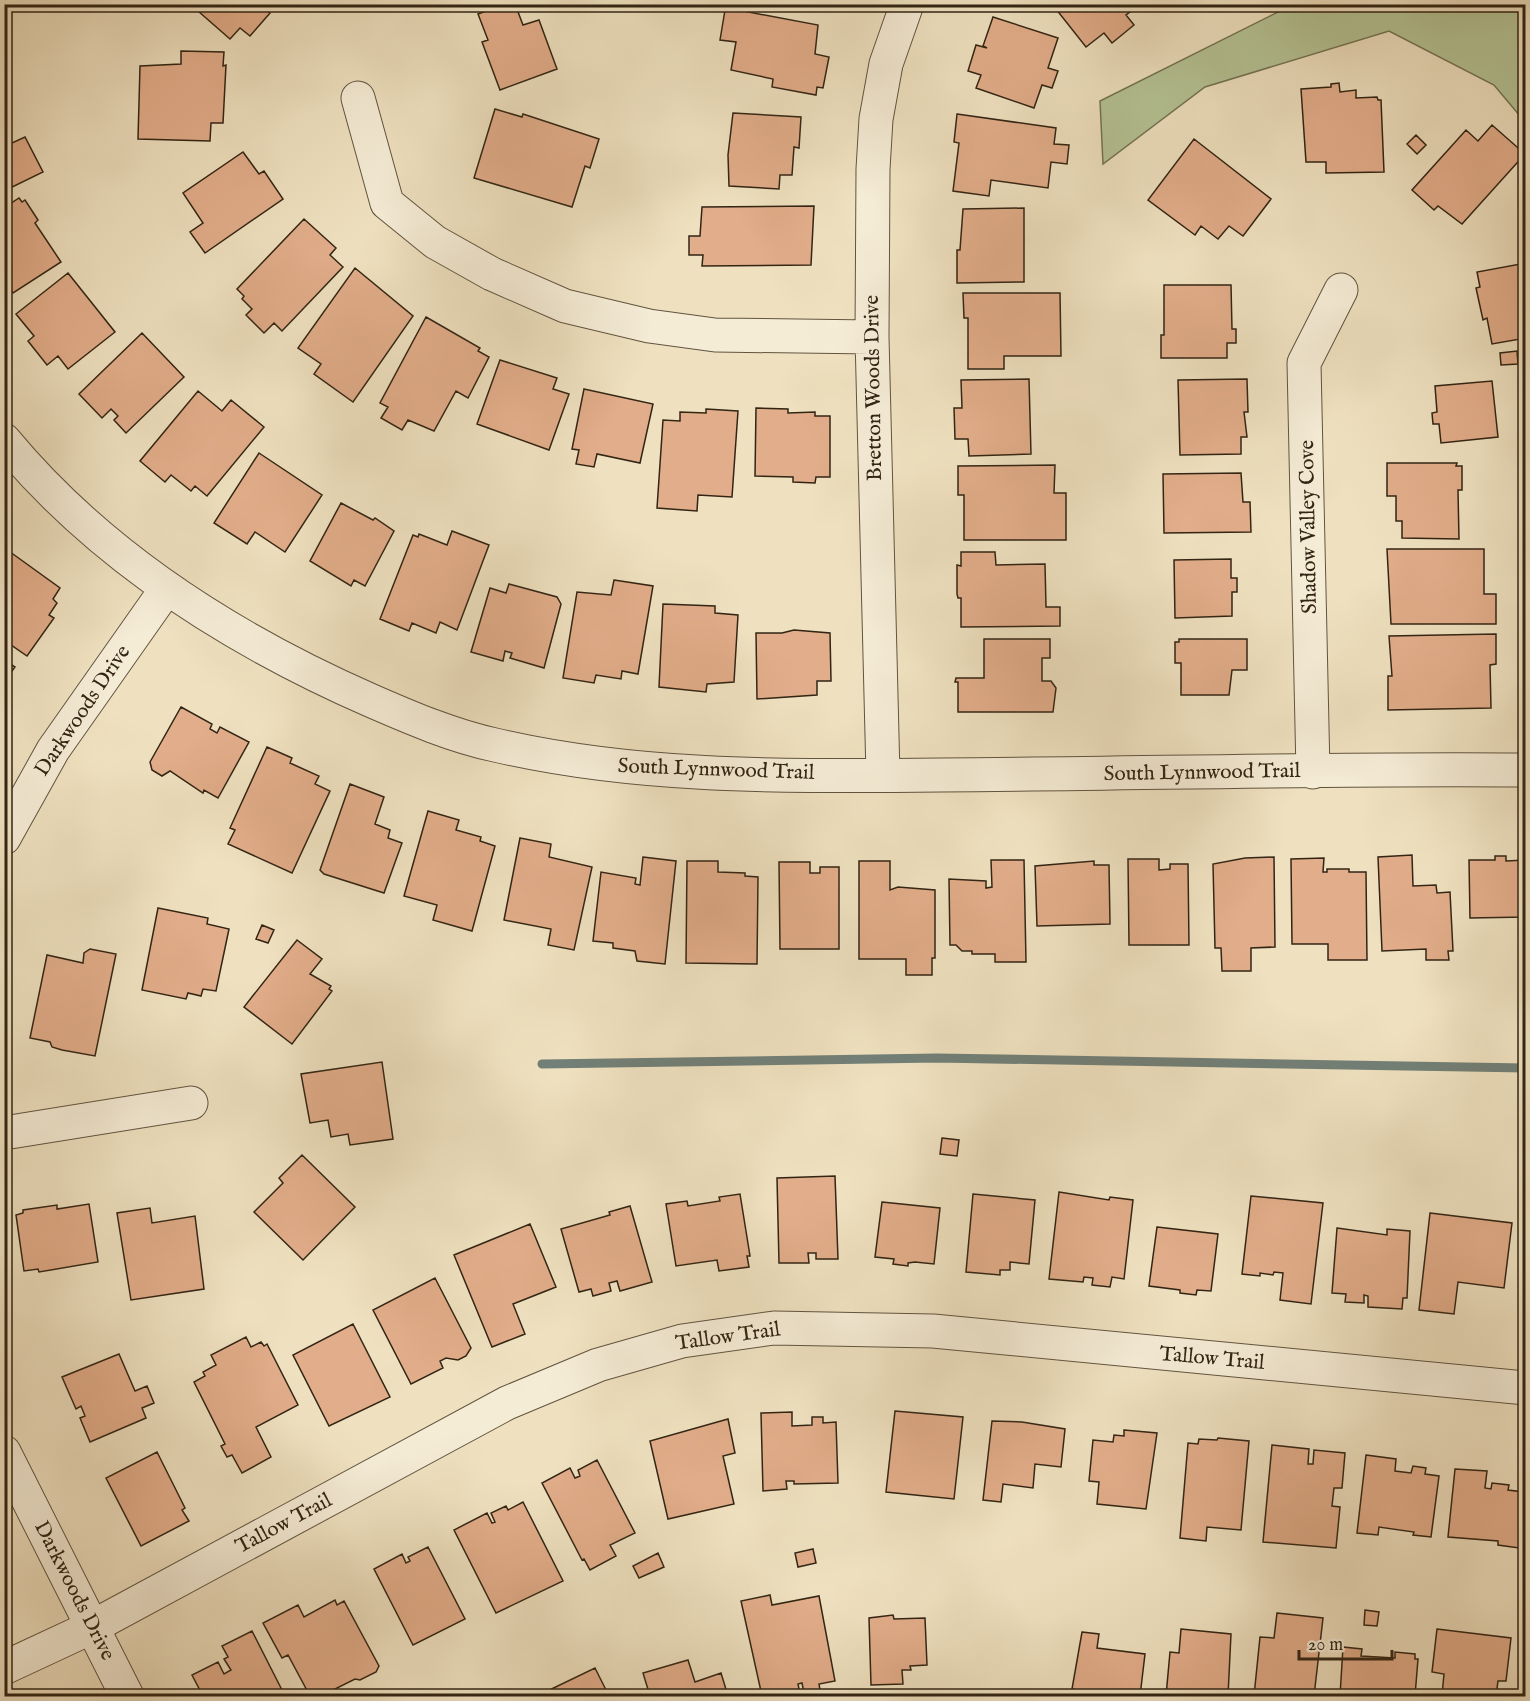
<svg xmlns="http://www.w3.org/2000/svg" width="1530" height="1701" viewBox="0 0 1530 1701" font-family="'IM FELL English',serif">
<rect width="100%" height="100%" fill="#efe1c0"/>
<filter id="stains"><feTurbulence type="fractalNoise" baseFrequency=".00333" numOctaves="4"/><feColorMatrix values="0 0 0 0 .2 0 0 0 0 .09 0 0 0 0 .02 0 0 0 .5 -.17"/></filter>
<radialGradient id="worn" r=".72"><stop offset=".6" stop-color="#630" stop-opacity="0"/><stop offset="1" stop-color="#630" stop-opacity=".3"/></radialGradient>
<path fill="#b5c395" stroke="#747454" stroke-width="1.5" d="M1294 4 1525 5V122L1494 85 1389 31 1205 87 1103 164 1100 101Z"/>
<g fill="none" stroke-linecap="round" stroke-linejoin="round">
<path stroke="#728078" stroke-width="9" d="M542 1064 937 1058 1526 1068"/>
</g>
<path fill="#e2ad8a" stroke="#322514" stroke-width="1.5" d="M190 4H269L265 9 270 13 250 36 240 28 230 39Z
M505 4H515L523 25 539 20 557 69 500 90 482 42 488 40 478 14Z
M726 4 744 6 743 11 818 25 815 54 829 57 823 88 817 87 816 95 772 87 773 79 731 70 736 42 720 40Z
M1052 4H1130L1134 9 1126 15 1134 25 1112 43 1104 33 1086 47Z
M993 17 1058 38 1048 68 1058 71 1052 88 1042 85 1034 108 976 88 981 75 968 71 976 45 987 48 983 46Z
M181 51 224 52 223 66 226 65 223 123H211L210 141 138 139 140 66 181 64Z
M1339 83 1340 92 1356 90V98L1377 97 1378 100H1381L1384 172 1326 173V162H1306L1301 89 1331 87V84Z
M495 109 522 117 523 114 599 139 590 168 585 166 572 207 474 178Z
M733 113 801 117 799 148 794 147 792 175H780L779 189 729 186 728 155Z
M957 114 1056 128 1054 144 1069 145 1067 164 1051 162 1048 188 991 180 989 196 953 191 959 143 954 142Z
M1492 125 1525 154 1462 224 1438 206 1434 210 1412 190 1466 130 1478 141Z
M4 128 12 143 25 137 43 172 4 191Z
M1416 135 1426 145 1417 154 1407 144Z
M1194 139 1271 199 1243 236 1229 226 1218 239 1201 226 1195 235 1148 200Z
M243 152 259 174 264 171 283 199 205 253 190 232 203 223 183 193Z
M19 198 22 202 25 200 38 220 35 223 61 262 13 293 10 289 4 292V208Z
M814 206 811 265 702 266 703 255H689V236H700L702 207Z
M1024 208V282L957 283V250H960L963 209Z
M304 219 336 248 330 255 343 267 282 331 274 323 264 333 246 315 252 309 242 299 244 296 237 289Z
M1526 263V338L1492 344 1487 318 1483 320 1476 288 1480 287 1477 272Z
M355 268 413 316 353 402 314 374 321 364 298 348Z
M68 273 115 332 68 369 58 356 47 365 28 341 34 336 16 314Z
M1164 285H1231L1232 329H1236V343H1227V358H1161V335H1164Z
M963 293H1060L1061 356H1004V369H968V318H964Z
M426 317 480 348 478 351 489 357 468 398 456 391 434 431 408 420 402 430 381 418 388 407 380 403Z
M142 333 184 377 126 433 114 420 118 416 111 409 102 418 79 394Z
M1517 351 1518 364 1501 365 1500 353Z
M500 360 557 378 553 389 569 394 549 450 477 424Z
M1029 379 1031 454 969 456 968 439H955L954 408H962L961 380Z
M1247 379 1248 412H1244L1247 437H1241V454L1180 455 1178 380Z
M1492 381 1498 437 1441 443 1439 424H1433L1432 413 1437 412 1435 386Z
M584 389 653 404 640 463 597 454 594 467 576 464 579 450 572 449Z
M198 391 222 411 231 400 264 427 207 496 195 486 191 491 171 475 165 482 140 461Z
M756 408 788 409V413L815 412V416H830V477H816L815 483 793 482V477L755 476Z
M706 409 738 411 732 497 698 495 697 511 657 508 663 420 680 421V412L706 413Z
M259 453 322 495 285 552 255 532 247 544 214 523Z
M1387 463H1457L1456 466H1462V490H1458L1459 539 1402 538V521H1396V496H1387Z
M1055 465 1054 493H1066V540H964V495H958V466Z
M1241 473 1243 502H1250L1251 532 1164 533 1163 474Z
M341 503 373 520 375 518 394 531 365 586 354 580 351 586 310 561Z
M452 531 489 545 457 630 440 622 436 633 412 623 409 631 380 619 413 535 418 537 419 534 447 545Z
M6 549 60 588 53 599 57 603 49 615 54 618 27 656 4 640Z
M1387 549H1484V594H1496V624H1391Z
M961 552H995L996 565 1045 564 1046 607H1060V626L961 627V598H958L957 594V565L961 566Z
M1231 559V578H1237V592H1232V616L1175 618 1174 560Z
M614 580 653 586 638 674 622 671 621 679 596 675 594 683 563 678 577 592 611 595Z
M509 584 557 597 561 604 544 668 510 658 512 653 505 651 503 661 471 652 490 588 506 593Z
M663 604 715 606V613L738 615 734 682 707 684 706 692 659 687Z
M794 630 830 633 831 681H817V695L757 699 756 633H782Z
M1496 634V664L1490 665 1491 708 1388 710V676H1392L1389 636Z
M984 639H1050V658H1042V681H1051L1056 688 1053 712H958V682H955L956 678H984Z
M1179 639H1247V670H1232L1229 695H1181V663H1175V642H1179Z
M4 660 15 667 4 682Z
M181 707 212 724 210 729 217 733 220 727 249 742 218 798 204 790 203 793 170 771 162 776 152 770 150 762Z
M267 747 292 758 290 763 319 776 315 784 330 791 292 873 228 844 235 830 230 828Z
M350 784 384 797 375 824 390 830 388 838 402 843 384 893 324 874 320 870Z
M428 811 459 820 456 830 481 837 480 841 495 846 472 931 433 920 437 905 404 896Z
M520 838 551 844 549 857 592 867 574 950 548 945 551 929 504 920Z
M1412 855 1413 886 1436 885 1437 893 1450 892 1453 951H1448L1449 960H1426V949L1382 951 1378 857Z
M1495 856H1506V861L1526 860V917L1470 918 1469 860H1495Z
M643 857 676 861 665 964 637 961 635 951 613 948V943L593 941 601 872 636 878 635 884 640 885Z
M1274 857 1275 947 1251 948V971H1222L1221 948H1215L1213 864 1245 858Z
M1324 858 1323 872H1327V869H1349V872H1366L1367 960H1328V944H1292L1291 859Z
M1128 859H1159V870L1170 869V864H1188L1189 945H1129Z
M991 860H1024L1026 962H995V954H972V951H962L956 945H950L949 879 986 881V888L992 887Z
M687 861H718V872L745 873V876L758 877 757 964 686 963Z
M859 861H890V890L898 887 935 890V958H932V975H906V959H859Z
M1094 861V865H1109L1110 924 1037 926 1035 866Z
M779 862H810V873H820V867H839V949H780Z
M158 908 208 918 207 924 229 929 216 991 203 989 201 996 188 993 186 999 142 990Z
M262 925 274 930 268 943 256 939Z
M297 940 322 959 310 974 331 986 329 989 332 991 292 1044 244 1007Z
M90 949 116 954 95 1056 62 1050 52 1047 50 1042 30 1038 47 955 83 963 84 953Z
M382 1062 393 1139 350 1145 348 1134 331 1137 328 1120 310 1123 301 1074Z
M942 1138 959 1140 957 1156 940 1154Z
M302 1155 355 1207 303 1260 254 1212 283 1183 279 1178Z
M835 1176 838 1259H816V1253H808L809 1263H779L777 1178Z
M1059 1192 1109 1200 1110 1197 1133 1200 1124 1279 1112 1277 1110 1287 1092 1285 1093 1278 1084 1277 1083 1282 1049 1279Z
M740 1194 750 1256H747L749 1267 719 1271 717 1260 676 1266 666 1204 687 1201 688 1206 720 1201 719 1197Z
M973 1194 1035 1200 1029 1264 1010 1262V1270H1000V1275L966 1272Z
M1251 1196 1323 1203 1311 1304 1280 1300 1283 1273 1274 1272 1273 1275 1260 1273V1276L1242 1274Z
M882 1202 940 1208 934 1264 915 1262 908 1263V1266L893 1264 894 1259 875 1257Z
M89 1204 98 1262 39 1272 38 1269 24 1271 16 1215 23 1213V1210L57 1205V1209Z
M630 1206 652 1282 620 1291 617 1281 609 1283 611 1291 593 1296 591 1289 579 1292 561 1229 610 1215 609 1212Z
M150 1208 152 1223 195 1216 204 1289 131 1300 117 1213Z
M1430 1213 1512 1223 1504 1288 1458 1282 1454 1314 1419 1310Z
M530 1224 556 1287 513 1304 525 1334 492 1347 454 1255Z
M1157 1227 1218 1234 1211 1291 1197 1290 1196 1295 1180 1293V1290L1149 1286Z
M1337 1228 1387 1235V1229L1410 1231 1407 1298H1403L1402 1309 1368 1307V1296L1364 1295V1303L1345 1302 1346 1294 1332 1293Z
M1526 1269V1319L1520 1318Z
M435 1278 471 1348 466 1356 458 1360 446 1358 440 1361 443 1368 411 1384 373 1310Z
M353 1324 390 1397 329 1426 293 1355Z
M246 1337 251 1347 261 1342 264 1346 267 1344 298 1405 256 1427 271 1457 242 1473 232 1455 227 1457 221 1446 225 1444 194 1382 205 1376 203 1372 216 1365 211 1355Z
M119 1354 135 1391 147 1386 154 1403 142 1408 146 1418 90 1442 80 1418 85 1416 81 1406 76 1409 62 1377Z
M895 1411 963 1417 954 1499 886 1492Z
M792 1412V1426L812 1425V1417H823V1423L836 1422 838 1483 794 1484V1481H786L787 1489 763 1491 761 1413Z
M728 1419 735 1453 723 1456 734 1504 668 1519 650 1441Z
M992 1421 1022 1422 1065 1429 1061 1467 1035 1464 1033 1488 1003 1484 1001 1502 983 1500Z
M1124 1430 1157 1433 1146 1509 1097 1504 1099 1482 1089 1481 1093 1440 1113 1442 1114 1435 1124 1436Z
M1218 1438 1249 1441 1241 1530 1207 1527 1206 1541 1180 1538 1188 1443 1198 1444 1199 1439 1217 1440Z
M1272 1445 1309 1449 1308 1464H1313L1314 1450 1345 1453 1342 1488H1334L1332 1506 1340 1507 1336 1548 1263 1542Z
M157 1452 185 1508 182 1510 189 1521 141 1546 106 1478Z
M1366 1455 1396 1459 1395 1471 1411 1473 1413 1466 1426 1468 1425 1474 1439 1476 1431 1537 1413 1535 1414 1532 1379 1527 1378 1535 1357 1533Z
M597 1460 635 1533 610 1545 616 1556 590 1570 584 1559 582 1560 542 1483 570 1468 575 1478 580 1476 578 1470Z
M1455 1469 1487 1471 1485 1488 1491 1489 1492 1483 1509 1485 1508 1490 1524 1492 1519 1548 1498 1545V1541L1448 1537Z
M523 1502 563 1581 496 1613 454 1530 487 1513 492 1523 495 1522 491 1513 506 1506 508 1510Z
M428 1547 465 1619 413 1645 374 1569 402 1554 406 1563 410 1561 408 1557Z
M813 1549 816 1563 798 1567 795 1553Z
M658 1553 664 1567 639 1578 633 1566Z
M770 1595 772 1605 819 1596 835 1681 819 1684 820 1690 804 1693 802 1683 798 1684 800 1694 762 1696 741 1601Z
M335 1600 337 1605 344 1601 379 1666 376 1672 360 1680 355 1679 321 1696H310L288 1655 282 1658 263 1623 298 1605 304 1617Z
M1365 1610 1379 1612 1377 1626 1364 1625Z
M1277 1613 1323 1618 1314 1696H1254L1260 1637 1274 1638Z
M893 1615 894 1619 925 1618 927 1665 910 1666 911 1670H902L903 1684 871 1685 869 1618Z
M1181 1629 1231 1634 1228 1696H1166L1170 1652 1179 1653Z
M1437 1629 1511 1638 1506 1681H1498L1496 1696H1429L1430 1694 1442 1695 1444 1674 1432 1672Z
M252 1631 285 1696H203L192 1675 218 1662 224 1674 231 1670 224 1659 228 1657 222 1646Z
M1082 1632 1099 1634 1097 1648 1145 1654 1140 1696 1123 1693V1696H1107L1072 1689Z
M1343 1647 1362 1649 1361 1656 1395 1658V1652L1415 1654V1659H1418L1415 1696H1340Z
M688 1660 695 1682 721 1673 728 1696H650L643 1673Z
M595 1668 609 1696H537Z"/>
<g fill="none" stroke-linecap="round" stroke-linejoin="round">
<g stroke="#61543f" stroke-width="35">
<path id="minor" d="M358 98 387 203 435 242 492 274 565 306 649 326 715 335 872 337
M1313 772 1304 363 1341 290
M883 775 872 337 873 169 876 119 886 64 907 4
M4 1133 191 1103
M4 1668 92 1627 507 1403 598 1365 682 1341 774 1328 933 1331 1526 1388"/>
</g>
<g stroke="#61543f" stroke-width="35">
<path id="tertiary" d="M4 440C101 557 235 641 372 701 411 718 453 736 495 745 641 779 790 776 940 775 1135 774 1330 768 1526 770
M4 838 53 750 167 588
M4 1452 127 1696"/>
</g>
<use href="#minor" stroke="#f5ecd6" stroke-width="33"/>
<use href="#tertiary" stroke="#f5ecd6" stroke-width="33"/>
</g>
<g text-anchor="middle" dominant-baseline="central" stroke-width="6" stroke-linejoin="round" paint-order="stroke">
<g font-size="21" fill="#322514" stroke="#f5ecd6">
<text transform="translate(874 388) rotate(-91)">Bretton Woods Drive</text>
<text transform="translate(1309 527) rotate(-91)">Shadow Valley Cove</text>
<text transform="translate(83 711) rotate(-56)">Darkwoods Drive</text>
<text transform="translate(716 770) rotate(2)">South Lynnwood Trail</text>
<text transform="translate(1202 773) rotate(-1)">South Lynnwood Trail</text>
<text transform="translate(728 1337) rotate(-8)">Tallow Trail</text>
<text transform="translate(1212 1359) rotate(5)">Tallow Trail</text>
<text transform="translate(284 1524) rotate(-28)">Tallow Trail</text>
<text transform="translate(74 1591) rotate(63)">Darkwoods Drive</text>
</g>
</g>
<rect width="1530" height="1701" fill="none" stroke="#efe1c0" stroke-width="24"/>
<rect x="6" y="6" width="1518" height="1689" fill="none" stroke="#322514" stroke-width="3"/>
<rect x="12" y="12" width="1506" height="1677" fill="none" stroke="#322514" stroke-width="1.5"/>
<path d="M1299 1650v9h93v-9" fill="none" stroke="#322514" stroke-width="3"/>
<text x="1308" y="1650" font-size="18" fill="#322514" stroke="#f5ecd6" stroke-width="4.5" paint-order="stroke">20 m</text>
<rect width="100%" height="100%" filter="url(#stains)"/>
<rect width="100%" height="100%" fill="url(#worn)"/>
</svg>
